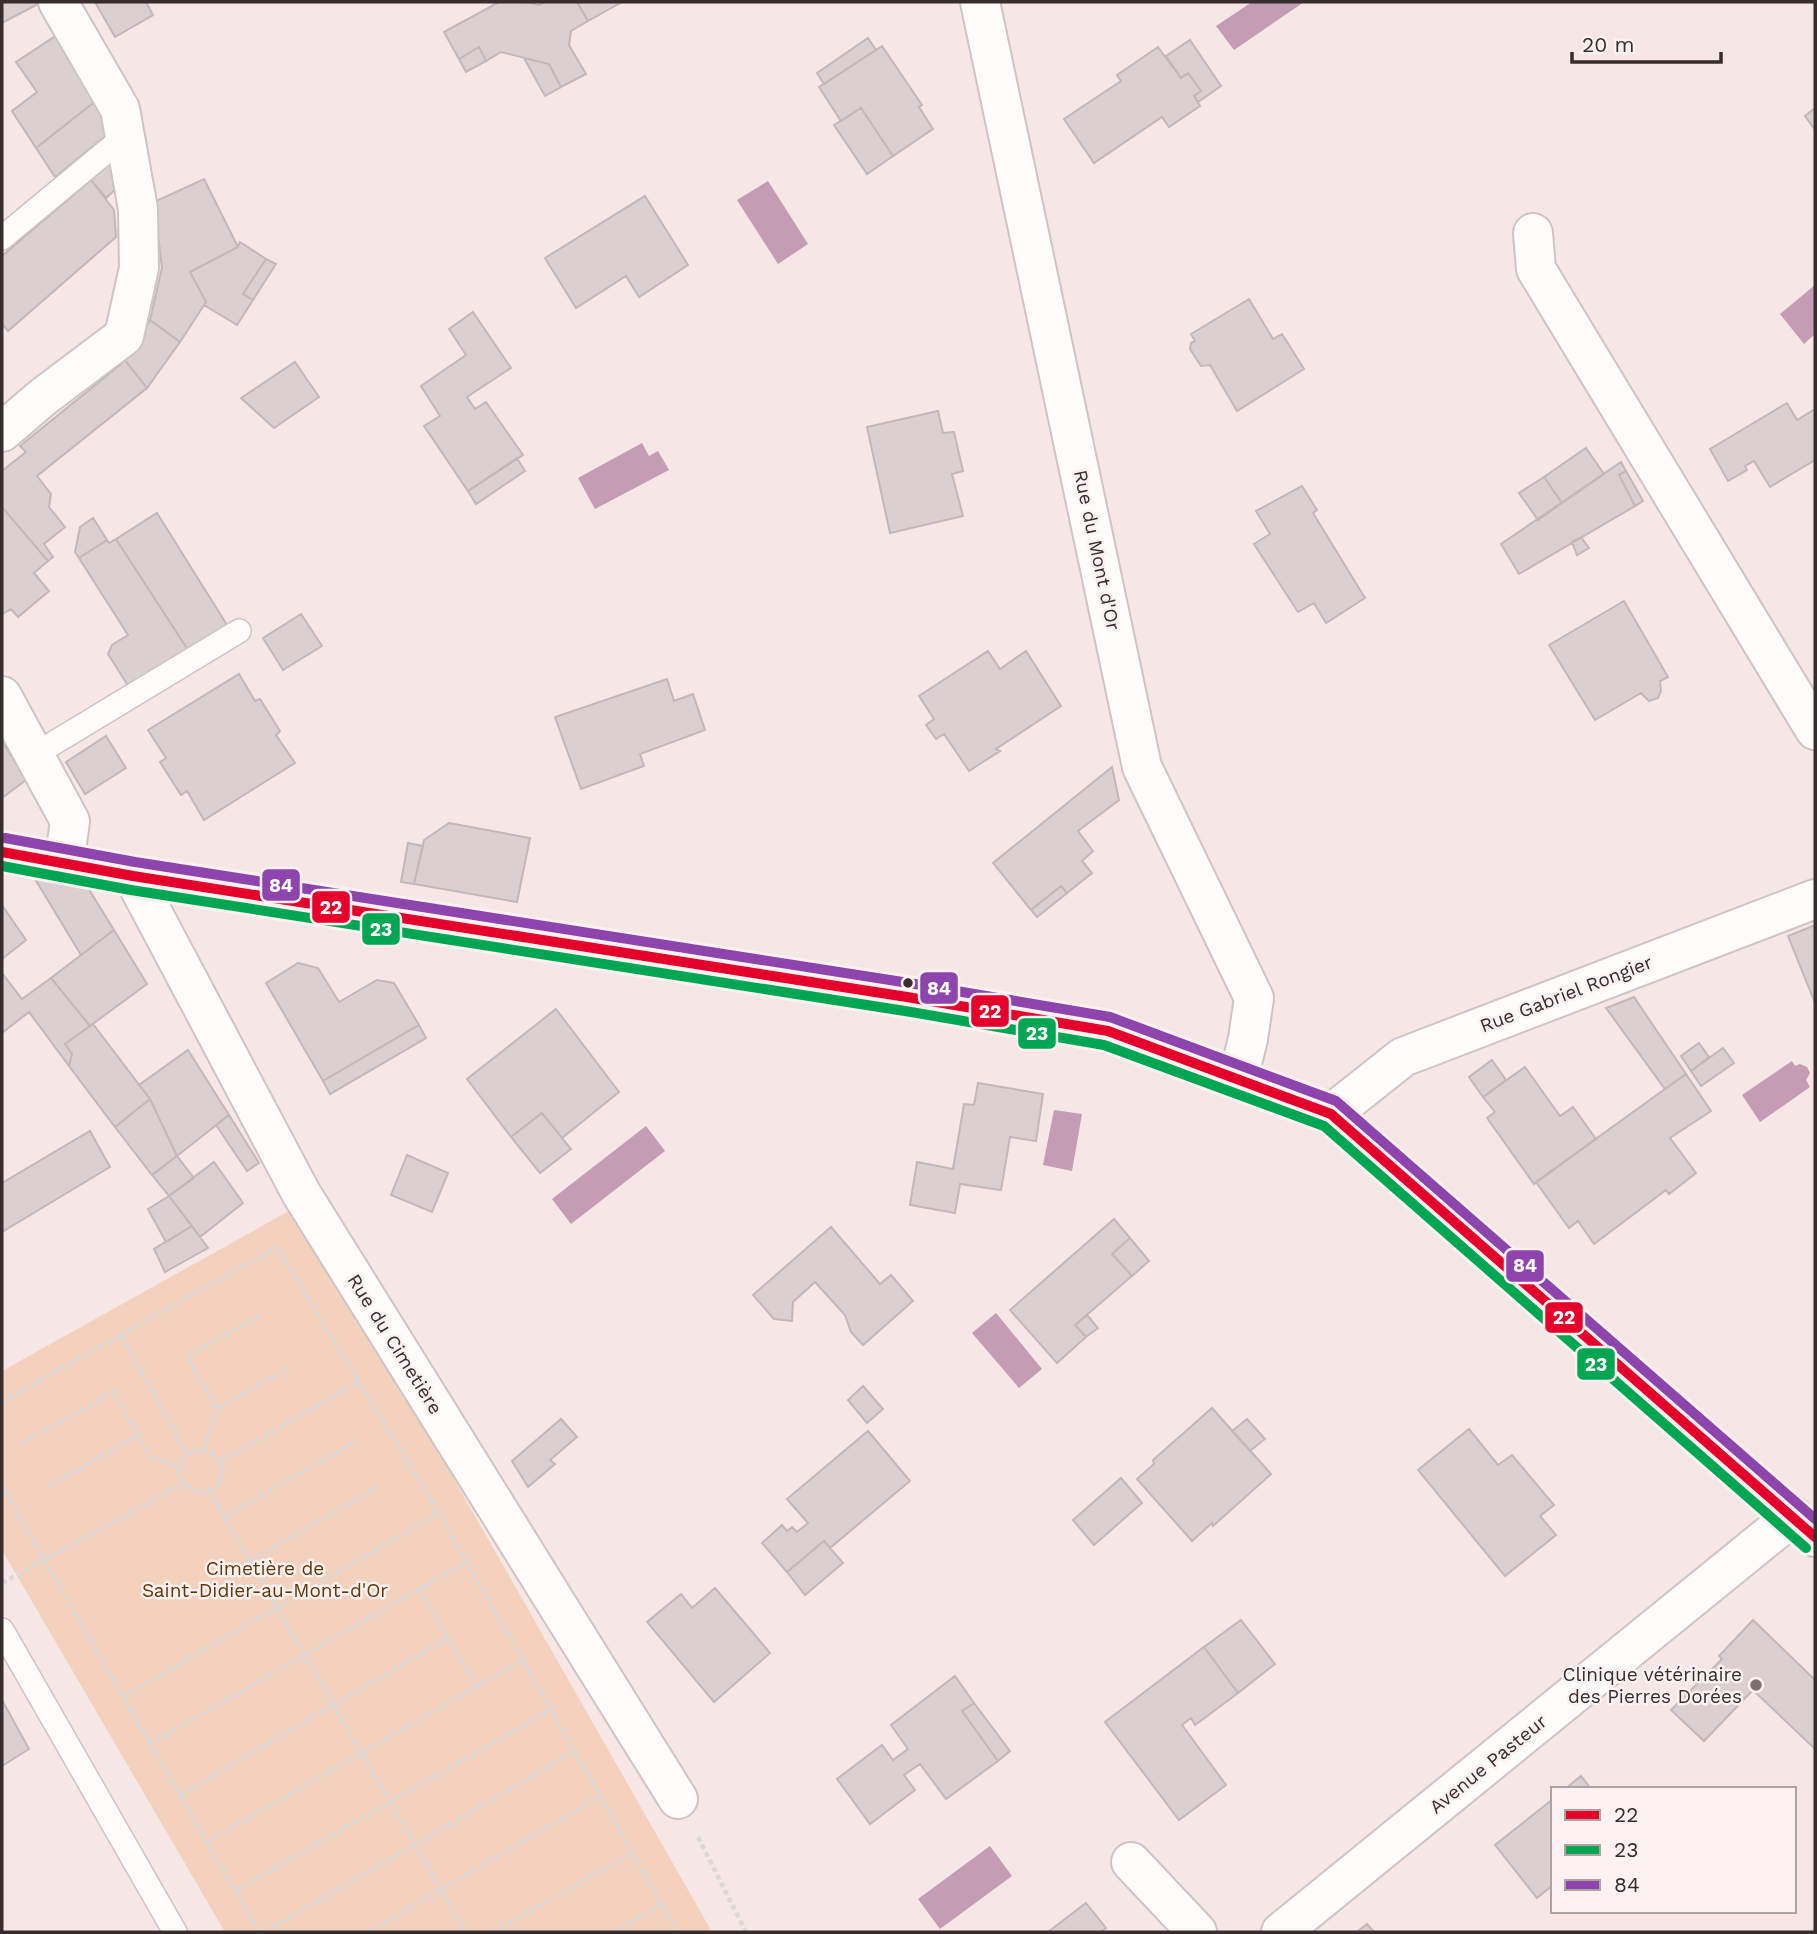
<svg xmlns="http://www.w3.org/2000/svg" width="1817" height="1934" viewBox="0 0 1817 1934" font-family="'Work Sans',sans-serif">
<rect width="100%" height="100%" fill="#f6e6e6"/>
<path fill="#f3d1bc" d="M289 1211 443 1460 712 1932H225L2 1550V1371Z"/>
<path fill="#c49cb3" d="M1252 2H1304L1234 50 1216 26Z
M768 181 808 244 778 264 737 200Z
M1815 285V334L1804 344 1780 314Z
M642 443 649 456 658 451 669 470 595 509 578 478Z
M1792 1061 1795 1066 1800 1064 1807 1067 1810 1073 1806 1080 1810 1087 1760 1122 1742 1095Z
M1054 1110 1082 1114 1072 1171 1043 1165Z
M646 1126 665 1151 571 1224 552 1199Z
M996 1313 1042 1369 1019 1388 972 1333Z
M990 1846 1012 1876 940 1929 918 1899Z"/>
<path fill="#dbcfd0" stroke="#c3b7b9" stroke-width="2" d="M2 2H37L38 4 2 23Z
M95 2H146L153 15 115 37Z
M499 2H526L539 5 545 2H577L588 21 571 31 569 45 586 74 561 87 549 64 501 52 486 61 479 47 459 59 444 32Z
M577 2H622L588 21Z
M57 35 97 100 36 148 12 111 37 92 16 62Z
M868 38 876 50 824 84 817 73Z
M1190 40 1221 86 1198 102 1194 96 1201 91 1188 73 1181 78 1166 56Z
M882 46 922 105 919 107 933 129 893 156 861 108 841 121 819 87Z
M479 47 486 61 466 72 459 59Z
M1158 47 1181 78 1188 73 1201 91 1194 96 1200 106 1169 127 1162 117 1094 163 1064 119 1121 81 1117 75Z
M524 58 549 64 561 87 545 96Z
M97 100 107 135 55 177 36 148Z
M861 108 893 156 867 174 834 125Z
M1815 108V130L1805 116Z
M114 160 119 186 106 198 91 180Z
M204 179 238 247 190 272 206 302 180 342 150 320 162 268 154 202Z
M91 180 114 210 116 237 8 331 2 324V256Z
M645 196 688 265 639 297 626 276 576 308 545 258Z
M240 242 266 259 243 294 253 300 237 325 204 305 206 302 190 272 238 247Z
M266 259 276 264 253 300 243 294Z
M1249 299 1273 339 1282 334 1304 369 1237 411 1210 365 1201 366 1190 349 1191 343 1195 341 1191 334Z
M473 312 511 368 467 397 475 409 486 402 523 455 468 491 424 426 440 416 421 386 466 355 449 329Z
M150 320 180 342 147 388 124 359 136 344Z
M124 359 147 388 37 476 51 494 49 507 65 527 44 544 53 557 48 561 2 507V471L26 452 20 446 121 364Z
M295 362 319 397 274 428 241 398Z
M1787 403 1797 420 1815 409V460L1770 487 1754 461 1745 466 1747 470 1728 481 1710 449Z
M938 411 943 433 954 432 963 471 952 474 963 516 890 533 867 427Z
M1586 448 1604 474 1562 503 1544 477Z
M517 458 525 471 476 504 468 491Z
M1621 462 1626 471 1619 475 1635 506 1519 574 1501 544Z
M1626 471 1643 501 1635 506 1619 475Z
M1544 477 1562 503 1538 520 1519 493Z
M1302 486 1317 510 1313 513 1365 598 1326 623 1314 603 1298 612 1254 544 1270 534 1256 511Z
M2 507 48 561 34 573 49 591 18 617 11 609 2 614Z
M157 513 227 625 188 650 116 539Z
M93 518 107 540 79 558 75 552 80 527Z
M1581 537 1589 548 1577 555 1572 542Z
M116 539 188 650 129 687 108 654 112 645 128 635 79 558 107 540 109 543Z
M1624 601 1668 677 1660 681 1661 691 1658 698 1649 701 1641 693 1595 720 1549 645Z
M301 614 322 646 283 670 263 638Z
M988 651 1000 669 1026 651 1061 706 996 749 1000 751 969 771 944 734 936 739 926 725 934 719 919 696Z
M239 674 255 701 260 699 280 731 276 735 295 763 204 820 187 791 181 795 160 762 166 758 148 730Z
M667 679 674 701 693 694 705 730 640 754 644 766 581 789 555 717Z
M106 736 126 768 85 794 66 762Z
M2 741 26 780 2 798Z
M1112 767 1119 800 1078 831 1093 851 1082 861 1092 873 1067 893 1061 886 1031 910 993 863Z
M449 823 530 838 517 902 414 884 424 840Z
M408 843 423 846 414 884 401 882Z
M35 879 88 888 114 930 81 955Z
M1061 886 1067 893 1037 917 1031 910Z
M2 905 26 940 2 959Z
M1815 925V1003L1788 936Z
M114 930 147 984 90 1026 51 978Z
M298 963 318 968 339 1002 377 980 394 983 419 1025 323 1081 266 983Z
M2 973 22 999 51 978 90 1026 65 1044 72 1054 69 1066 29 1012 2 1033Z
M1634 997 1686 1074 1665 1089 1606 1008Z
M556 1009 619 1092 562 1138 542 1113 511 1137 467 1079Z
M93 1024 150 1099 115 1127 69 1066 72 1054 65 1044Z
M419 1025 426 1038 330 1094 323 1081Z
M1699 1043 1709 1057 1691 1071 1681 1056Z
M1723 1048 1734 1063 1701 1086 1691 1071Z
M188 1050 229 1115 177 1156 150 1099 139 1085Z
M1492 1060 1506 1080 1483 1097 1469 1077Z
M1525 1067 1560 1116 1573 1107 1596 1139 1534 1184 1487 1118 1495 1112 1483 1097Z
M1686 1074 1711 1111 1670 1138 1696 1173 1669 1194 1666 1190 1594 1244 1578 1221 1569 1228 1536 1182Z
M978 1083 1043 1094 1036 1141 1010 1137 1001 1190 960 1184 955 1213 910 1205 917 1162 953 1169 964 1104 974 1105Z
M150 1099 177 1156 152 1175 115 1127Z
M542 1113 571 1149 540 1173 511 1137Z
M229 1115 259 1163 247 1171 216 1125Z
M90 1131 110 1167 2 1232V1183Z
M407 1155 448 1173 432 1212 391 1195Z
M177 1156 194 1178 169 1196 152 1175Z
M214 1162 243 1203 200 1237 169 1196Z
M169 1196 192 1226 166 1242 148 1209Z
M1114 1219 1130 1238 1112 1254 1132 1276 1075 1325 1086 1337 1057 1363 1010 1310Z
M192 1226 208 1248 165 1272 154 1249Z
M831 1227 880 1284 891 1275 913 1301 863 1345 851 1332 845 1315 815 1282 793 1302 792 1321 774 1319 753 1295Z
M1130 1238 1149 1261 1132 1276 1112 1254Z
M1087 1315 1098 1328 1086 1337 1075 1325Z
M863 1386 883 1409 867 1423 848 1400Z
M1212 1408 1271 1474 1213 1526 1212 1523 1192 1541 1137 1479 1154 1464 1153 1460Z
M561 1419 577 1437 550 1460 555 1464 528 1487 512 1461Z
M1247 1419 1265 1439 1250 1451 1232 1431Z
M1469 1429 1498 1465 1512 1455 1554 1505 1540 1516 1556 1535 1505 1576 1418 1470Z
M868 1431 910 1481 830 1548 824 1541 787 1572 762 1543 782 1525 787 1531 792 1527 797 1532 808 1523 787 1499Z
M1121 1478 1142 1503 1094 1545 1073 1520Z
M824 1541 843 1563 805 1595 787 1572Z
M715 1588 770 1653 714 1702 647 1622 681 1594 692 1608Z
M1241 1620 1275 1664 1238 1693 1204 1647Z
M1753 1620 1815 1680V1749L1753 1690 1704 1741 1671 1710 1722 1659 1719 1656Z
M1204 1647 1238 1693 1195 1725 1191 1718 1182 1725 1226 1785 1179 1820 1105 1722Z
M955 1676 974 1703 962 1711 998 1761 946 1799 920 1764 904 1775 915 1790 870 1824 837 1779 882 1745 893 1760 908 1749 891 1725Z
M2 1700 29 1749 2 1766Z
M974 1703 1010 1751 998 1761 962 1711Z
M1581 1776 1591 1789H1565Z
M1553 1799V1885L1537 1898 1495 1845Z
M1086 1903 1106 1928 1100 1932H1048Z
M1367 1924 1374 1932H1357Z"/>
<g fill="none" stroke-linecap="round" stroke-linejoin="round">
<g stroke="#d0c3c3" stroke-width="26">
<path id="lane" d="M2 238 125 136
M34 755 239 631
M2 1630 175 1932"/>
</g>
<g stroke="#d0c3c3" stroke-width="42">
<path id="street" d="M980 2 1142 767 1254 998 1248 1039 1238 1079
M1533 233 1536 269 1815 730
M2 432 43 397 124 336 139 268 138 209 120 109 58 2
M2 696 70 821 64 864
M133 876 301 1193 678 1799
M1331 1114 1403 1057 1815 899
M1131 1862 1197 1932
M1281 1932 1793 1516"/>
</g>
<g stroke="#d0c3c3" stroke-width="42">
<path id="secondary" d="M2 852 133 876 907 997 1108 1031 1331 1114 1815 1537"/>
</g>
<path stroke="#dcd8d8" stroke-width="4.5" stroke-dasharray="5 3.5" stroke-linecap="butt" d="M259 1316 187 1356 217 1409 291 1367
M121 1335 188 1455
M2 1402 277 1247 439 1513 678 1932
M22 1443 114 1392 151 1458 181 1467
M204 1450 217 1409
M180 1471a21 21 0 1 1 42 0a21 21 0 1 1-42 0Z
M220 1462 359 1381
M2 1486 259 1932
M49 1486 139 1435
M209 1490 466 1932
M224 1517 358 1440
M250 1561 380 1486
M2 1583 184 1483
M419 1588 477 1687
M123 1697 439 1513
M150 1744 468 1561
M180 1795 448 1638
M698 1837 746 1932
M207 1842 523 1660
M235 1891 552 1709
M265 1932 575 1751
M369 1932 601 1796
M493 1932 633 1853
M614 1932 662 1904"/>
<use href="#lane" stroke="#fefbfb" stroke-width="23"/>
<use href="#street" stroke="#fefbfb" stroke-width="38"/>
<use href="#secondary" stroke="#fefbfb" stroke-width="38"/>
<g stroke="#fdf1f1" stroke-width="16">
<path id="bus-1" d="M2 852 133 876 907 997 1108 1031 1331 1114 1815 1537"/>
</g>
<g stroke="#fdf1f1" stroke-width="16">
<path id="bus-2" d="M2 866 131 890 905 1011 1104 1045 1324 1126 1806 1548"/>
</g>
<g stroke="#fdf1f1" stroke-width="16">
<path id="bus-3" d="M5 838 135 862 909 983 1110 1017 1336 1101 1815 1519"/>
</g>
<use href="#bus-1" stroke="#e4002b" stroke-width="10"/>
<use href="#bus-2" stroke="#00a651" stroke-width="10"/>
<use href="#bus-3" stroke="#8e44ad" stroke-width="10"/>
</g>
<circle fill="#382d2d" stroke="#fdf1f1" stroke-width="2.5" cx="908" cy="983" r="6"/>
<circle fill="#7a6e6e" stroke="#fdf1f1" stroke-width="2.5" cx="1756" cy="1685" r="7"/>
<g text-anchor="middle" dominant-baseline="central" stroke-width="5" stroke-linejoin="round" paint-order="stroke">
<g font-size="19" fill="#382d2d" stroke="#fdf1f1">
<text transform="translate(1097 550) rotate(78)">Rue du Mont d'Or</text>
<text transform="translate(1566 994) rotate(-21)">Rue Gabriel Rongier</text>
<text transform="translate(395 1344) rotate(58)">Rue du Cimetière</text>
<text transform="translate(1488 1764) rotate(-39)">Avenue Pasteur</text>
</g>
<g font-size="19" fill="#633605" stroke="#fdf1f1">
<text x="265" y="1568">Cimetière de<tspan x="265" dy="22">Saint-Didier-au-Mont-d'Or</tspan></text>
</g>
<g font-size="19" fill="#382d2d" stroke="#fdf1f1" text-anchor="end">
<text x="1742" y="1674">Clinique vétérinaire<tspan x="1742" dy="22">des Pierres Dorées</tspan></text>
</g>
</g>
<g stroke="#fdf1f1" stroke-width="2.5">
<rect x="261" y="868" width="40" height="34" rx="7" fill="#8e44ad"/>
<rect x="311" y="890" width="40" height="34" rx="7" fill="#e4002b"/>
<rect x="361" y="912" width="40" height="34" rx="7" fill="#00a651"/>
<rect x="919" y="971" width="40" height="34" rx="7" fill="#8e44ad"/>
<rect x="970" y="994" width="40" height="34" rx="7" fill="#e4002b"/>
<rect x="1017" y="1017" width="40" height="33" rx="7" fill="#00a651"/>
<rect x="1505" y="1249" width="40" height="34" rx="7" fill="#8e44ad"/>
<rect x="1544" y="1301" width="40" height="33" rx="7" fill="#e4002b"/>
<rect x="1576" y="1347" width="40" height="34" rx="7" fill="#00a651"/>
</g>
<g font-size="19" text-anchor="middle" font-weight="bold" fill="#fff">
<text x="281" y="892">84</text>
<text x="331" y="914">22</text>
<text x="381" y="936">23</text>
<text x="939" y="995">84</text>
<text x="990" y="1018">22</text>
<text x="1037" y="1040">23</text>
<text x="1525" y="1272">84</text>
<text x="1564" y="1324">22</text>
<text x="1596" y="1371">23</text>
</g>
<rect width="1817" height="1934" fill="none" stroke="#382d2d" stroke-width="7"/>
<rect x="1551" y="1787" width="245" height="126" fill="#fdf1f1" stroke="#aea3a3" stroke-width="2"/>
<rect x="1565" y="1810" width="35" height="10" fill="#e4002b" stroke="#aea3a3" stroke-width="2"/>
<text x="1614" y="1822" font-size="21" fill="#382d2d">22</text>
<rect x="1565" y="1845" width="35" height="10" fill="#00a651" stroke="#aea3a3" stroke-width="2"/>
<text x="1614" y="1857" font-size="21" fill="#382d2d">23</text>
<rect x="1565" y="1880" width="35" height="10" fill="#8e44ad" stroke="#aea3a3" stroke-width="2"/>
<text x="1614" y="1892" font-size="21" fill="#382d2d">84</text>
<path d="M1572 52v10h149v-10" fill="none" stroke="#382d2d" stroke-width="3.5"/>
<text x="1582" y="52" font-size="21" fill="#382d2d" stroke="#fdf1f1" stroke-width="5" paint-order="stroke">20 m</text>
</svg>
